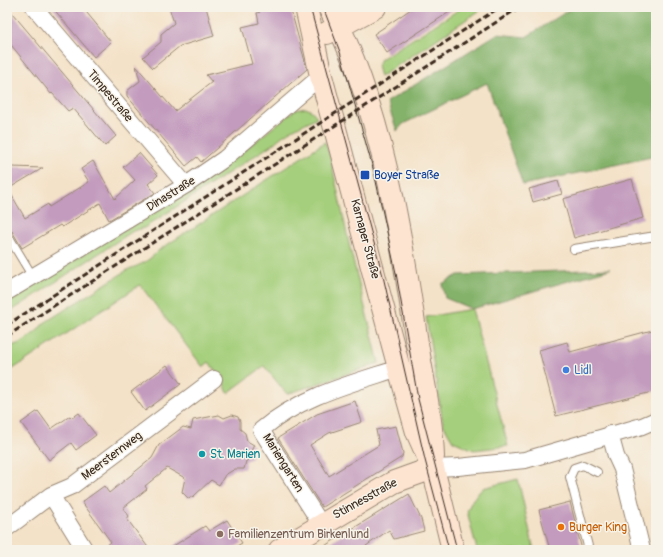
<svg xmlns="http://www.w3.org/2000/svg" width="663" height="557" viewBox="0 0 663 557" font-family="Pangolin,sans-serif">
<rect width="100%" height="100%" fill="#f7f3e8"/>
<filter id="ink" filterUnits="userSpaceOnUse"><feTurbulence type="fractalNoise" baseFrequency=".025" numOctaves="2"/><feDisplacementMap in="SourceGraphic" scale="8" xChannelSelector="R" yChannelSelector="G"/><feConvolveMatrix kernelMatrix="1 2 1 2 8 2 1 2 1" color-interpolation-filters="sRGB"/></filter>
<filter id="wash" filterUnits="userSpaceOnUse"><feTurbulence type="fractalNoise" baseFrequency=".012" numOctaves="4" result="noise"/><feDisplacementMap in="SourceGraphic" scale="16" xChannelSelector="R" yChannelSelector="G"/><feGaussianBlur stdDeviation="0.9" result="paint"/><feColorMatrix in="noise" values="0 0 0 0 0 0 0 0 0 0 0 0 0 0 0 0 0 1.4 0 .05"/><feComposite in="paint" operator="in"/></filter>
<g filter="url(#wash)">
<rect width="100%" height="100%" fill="#f4e2c8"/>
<path fill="#a5cf7b" stroke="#707c4c" d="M463 7H485L380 77 377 66 381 59Z
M306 108 312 111 317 117C301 126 286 131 273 144L144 228 133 231 7 314V300L200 185 295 110Z
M325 142 330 156 350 248 379 363 287 394 264 366 228 393 223 381 209 362 203 367 140 285 7 373V348L22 342 36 332 44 323 129 269C141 265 150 260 159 250Z
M472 309 508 446 474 450 453 441 443 424 426 317Z
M518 479 534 550H477L467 511 473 499 483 488Z"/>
<path fill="#84b26b" stroke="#606e44" d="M574 7H656V156L523 185 487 83 403 124 397 131 387 102 497 34 526 37Z
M610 269 472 309 445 298 442 284 458 275Z"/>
<g id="blocks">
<path fill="#c39bbe" d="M7 7 116 136 105 146 73 108 68 111 52 93 51 94 7 40Z
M52 7H82L111 42 94 57Z
M169 7H206L214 36 180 46 153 68 143 57 161 42V34L174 23Z
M259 7H290L307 69 201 162 197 157 186 166 127 96V91L140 81 136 66 175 111 212 82 206 75 252 64 242 27 259 23 257 13 260 12Z
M414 7H457L387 53 374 34Z
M139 153 158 175 148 184 155 193 109 220 100 203 62 227 60 225 22 248 12 231 7 229V171L12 167 43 168 8 189 25 218 48 204 49 207 89 182 81 169 93 161 115 199 135 180 123 167Z
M632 179 643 218 574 238 563 199Z
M558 181 562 194 533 202 529 189Z
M656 329V391L556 416 539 350 567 342 570 352Z
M167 365 181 384 145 411 131 392Z
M355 401 362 422 329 433 310 445 329 476 379 445 376 430 396 426 403 453 402 457 322 507 278 438 317 414Z
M38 411 51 429 70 416 72 418 79 413 96 435 76 450 71 443 49 460 21 423Z
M219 415 224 418 232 415 238 417 240 421V429L245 433 247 441 254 445 250 453 252 458 246 461 244 469H235L225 475 219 485 211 480 194 496 188 498 182 492 185 478 167 468 145 486 147 489 123 508 129 516 127 519 150 550H101L111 542 82 502 104 486 109 493 152 458 159 445 183 427 191 429 193 420Z
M409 494 421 519 424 531 394 539 389 530 366 546 368 550H318Z
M570 502 582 550H550L539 510Z
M227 520 242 543 230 550H167L205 526 209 531Z"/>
</g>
</g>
<g filter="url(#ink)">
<use href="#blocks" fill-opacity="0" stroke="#988673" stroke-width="1"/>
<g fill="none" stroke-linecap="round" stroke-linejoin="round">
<g stroke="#988673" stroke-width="10">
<path id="lane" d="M7 234 33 277
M574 249 656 236
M589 550 570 477 574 468 583 465 597 472"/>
</g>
<g stroke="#988673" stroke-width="18">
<path id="street" d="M34 7 186 185
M7 292 186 185 224 159 321 76
M610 434 616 456 622 469 642 550
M433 468 458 467 525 460 642 426 656 420
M51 495 85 550
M321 524 261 430C301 396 350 384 399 368
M7 528 51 495 72 486 214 379"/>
</g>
<g stroke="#988673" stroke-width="24">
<path id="secondary" d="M306 7 321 76 399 368 417 432 433 468 453 550
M329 7C381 104 401 234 417 343 423 382 432 418 433 457
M327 33 375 7
M280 550 394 482 433 468"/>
</g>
<use href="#lane" stroke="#fff" stroke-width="8"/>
<use href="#street" stroke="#fff" stroke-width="16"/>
<use href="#secondary" stroke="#fde4d1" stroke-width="22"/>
<path stroke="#3b2a1e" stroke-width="1" d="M310 7 383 276 425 460 449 550
M323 7 340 52 374 172 396 273 418 399 457 550"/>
<path stroke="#3b2a1e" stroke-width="3" stroke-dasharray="6 3" stroke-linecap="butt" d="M7 325 500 7
M7 336 520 7"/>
</g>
</g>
<rect fill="#1a4fb4" stroke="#f7f3e8" stroke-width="1.5" x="360" y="170" width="10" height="10" rx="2"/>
<circle fill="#3f7fe0" stroke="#f7f3e8" stroke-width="1.5" cx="566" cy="370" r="4"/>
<circle fill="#0f9aa8" stroke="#f7f3e8" stroke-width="1.5" cx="202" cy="454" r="4"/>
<circle fill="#e8710a" stroke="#f7f3e8" stroke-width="1.5" cx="561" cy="527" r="4"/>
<circle fill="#8d6e63" stroke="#f7f3e8" stroke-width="1.5" cx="220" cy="534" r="4"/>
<g text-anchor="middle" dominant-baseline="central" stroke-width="3" stroke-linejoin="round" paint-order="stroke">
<g font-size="12" fill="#3b2a1e" stroke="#f7f3e8">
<text transform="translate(110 96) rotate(50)">Timpestraße</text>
<text transform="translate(171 194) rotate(-32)">Dinastraße</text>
<text transform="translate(365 239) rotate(75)">Karnaper Straße</text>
<text transform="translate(112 456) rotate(-37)">Meersternweg</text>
<text transform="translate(283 463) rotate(58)">Mariengarten</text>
<text transform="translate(365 499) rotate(-29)">Stinnesstraße</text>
</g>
<g font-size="12" fill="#164399" stroke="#f7f3e8" text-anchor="start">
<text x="374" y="175">Boyer Straße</text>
</g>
<g font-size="12" fill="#366cbe" stroke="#f7f3e8" text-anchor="start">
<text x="574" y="370">Lidl</text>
</g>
<g font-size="12" fill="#0d838f" stroke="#f7f3e8" text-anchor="start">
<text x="210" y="454">St. Marien</text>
</g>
<g font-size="12" fill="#c56008" stroke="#f7f3e8" text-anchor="start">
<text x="569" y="527">Burger King</text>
</g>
<g font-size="12" fill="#785e54" stroke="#f7f3e8" text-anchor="start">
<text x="228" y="534">Familienzentrum Birkenlund</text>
</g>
</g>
<rect width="663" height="557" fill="none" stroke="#f7f3e8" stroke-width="24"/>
</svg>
